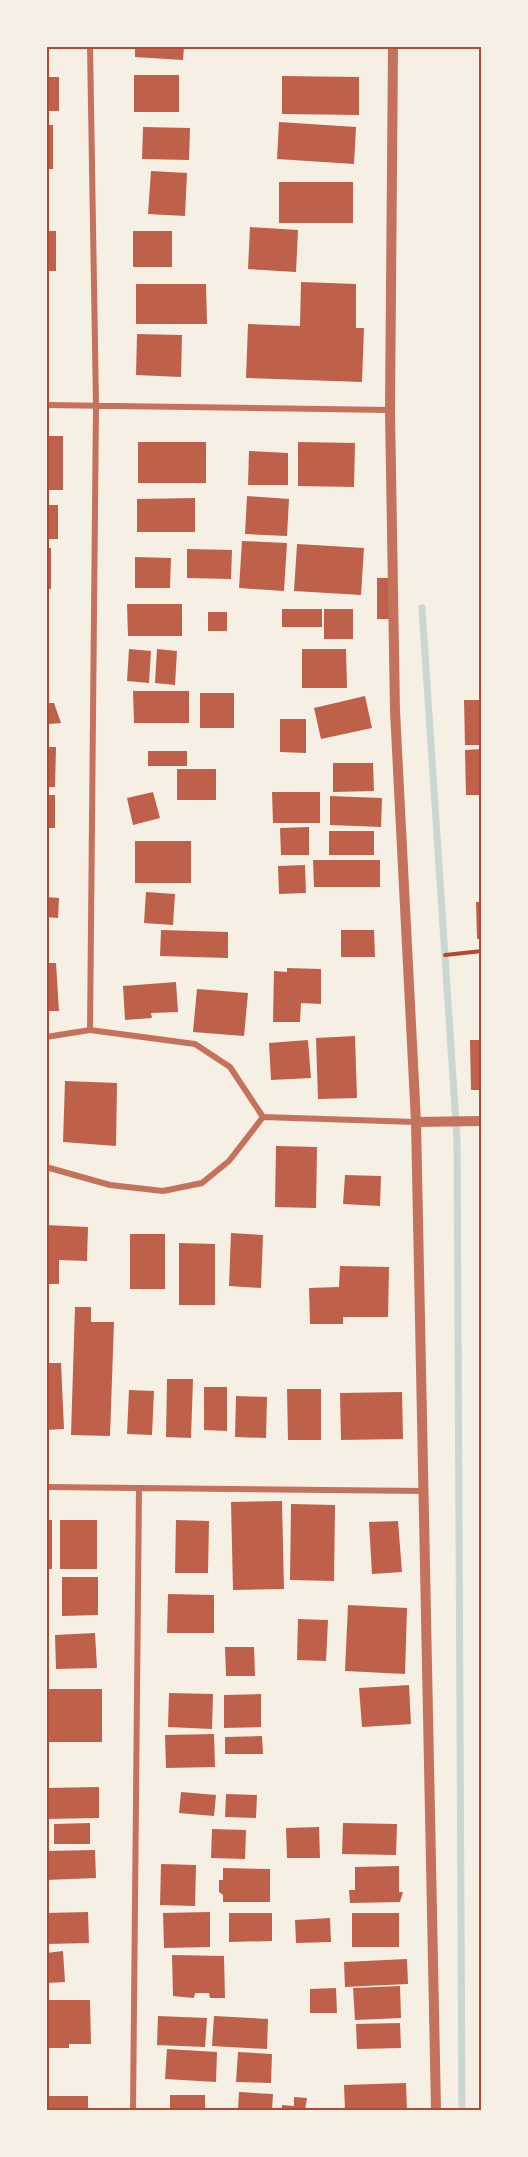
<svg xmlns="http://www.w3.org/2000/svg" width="528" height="2157" viewBox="0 0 528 2157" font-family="Commissioner,sans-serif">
<rect width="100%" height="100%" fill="#f6efe4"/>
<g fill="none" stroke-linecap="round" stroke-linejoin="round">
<path stroke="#c9d6d2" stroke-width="7" d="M422 608 457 1139 462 2110"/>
</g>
<path fill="#bf614a" d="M135 46H184L183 60 135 57Z
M134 75H179V112H134Z
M282 76 359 77V115L282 114Z
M46 77H59V111H46Z
M279 122 356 127 354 164 277 159Z
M46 125H53V169H46Z
M143 127 190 128 189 160 142 159Z
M151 171 187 173 185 216 148 214Z
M279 182H353V223H279Z
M250 227 298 230 296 272 248 269Z
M46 231H56V271H46Z
M133 231H172V267H133Z
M301 282 356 284V328H364L362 382 246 378 248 324 300 326Z
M136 284H206L207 324H136Z
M137 334 182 335 181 377 136 375Z
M46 436H63V490H46Z
M138 442H206V483H138Z
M298 442 355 443 354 487 298 486Z
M249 451 288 453V485H248Z
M247 496 289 499 287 536 245 534Z
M195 498V532H137V499Z
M46 505H58V539H46Z
M242 541 287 543 284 591 239 588Z
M297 544 364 548 361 595 294 591Z
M46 548H51V589H46Z
M187 549 232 550 231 579 187 578Z
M135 557 171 558 170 588H135Z
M377 578H389L390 619H377Z
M127 604H182V636H128Z
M282 609H322V627H282Z
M324 609H353V639H324Z
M208 612H227V631H208Z
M129 649 151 651 149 683 127 681Z
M157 649 177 651 175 685 155 683Z
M302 649H346L347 688H302Z
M133 691H189V723H134Z
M200 693H234V728H200Z
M365 696 372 728 321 739 314 708Z
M464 700H482V745H465Z
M46 703H54L61 723 49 724 48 732H46Z
M280 719H306V753L280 752Z
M46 747H56L55 787H46Z
M482 749V795H466L465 750Z
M148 751H187V766H148Z
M333 763H373L374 791 333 792Z
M177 769H216V800H177Z
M153 792 160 818 133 825 127 798Z
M272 792H320V823H273Z
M46 795H55V828H46Z
M330 796 382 798 381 827 330 825Z
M309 827V855H281L280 828Z
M329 831H374V855H329Z
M135 841H191V883H135Z
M313 860H380V887H314Z
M305 865 306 893 279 894 278 866Z
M146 892 175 894 173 925 144 923Z
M46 897 59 898 58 918 46 917Z
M476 902H482V939H477Z
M161 930 228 932V958L160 956Z
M341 930H374L375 957H341Z
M46 963H56L59 1011H46Z
M287 968 321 969V1004L301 1003 300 1022H273L274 971 287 972Z
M176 982 178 1012 151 1013 152 1018 125 1020 123 986Z
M197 989 248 993 244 1036 193 1032Z
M355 1036 357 1098 318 1099 316 1038Z
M308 1040 311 1078 271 1080 269 1043Z
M470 1040H482V1090H471Z
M65 1081 117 1083 116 1146 63 1142Z
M276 1146 317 1147 316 1208 275 1207Z
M345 1175 381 1176 380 1206 343 1204Z
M46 1225 88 1227 87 1261 59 1260V1284H46Z
M231 1233 263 1235 261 1288 229 1286Z
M130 1234H165V1289H130Z
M179 1243 215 1244V1305H179Z
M340 1266 389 1267 388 1317H343V1324H310L309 1288 339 1287Z
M75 1307H91V1322H114L110 1436 71 1435Z
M46 1363H61L64 1429 46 1430Z
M167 1379H193L191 1438 166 1437Z
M204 1387H227V1431L204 1430Z
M287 1389H321V1440H288Z
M129 1390 154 1391 152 1435 127 1434Z
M402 1392 403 1439 341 1440 340 1393Z
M236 1396 267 1397 266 1438 235 1437Z
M282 1501 284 1589 233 1590 231 1502Z
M291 1504 335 1505 334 1581 290 1580Z
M46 1520H52V1569H46Z
M60 1520H97V1569H60Z
M176 1520 209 1521 208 1573H175Z
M398 1521 402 1572 372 1574 369 1522Z
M62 1577H98V1615L62 1616Z
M168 1594 214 1595V1633H167Z
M348 1605 407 1608 405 1674 345 1671Z
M298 1619 328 1620 326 1661 297 1660Z
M95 1633 97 1668 56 1669 55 1635Z
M225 1647H254L255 1676H226Z
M409 1685 411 1724 362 1727 359 1688Z
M46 1689H102V1742H46Z
M169 1693 213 1694 212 1729 168 1727Z
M261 1694V1727L224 1728V1695Z
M214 1734 215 1767 166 1768 165 1735Z
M262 1736 263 1754H225V1737Z
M99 1787V1818L46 1819V1788Z
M181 1792 216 1795 214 1816 179 1813Z
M226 1794 257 1795 256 1818 225 1817Z
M90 1823V1844H54V1824Z
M343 1823 397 1824 396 1855 342 1854Z
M319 1827 320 1858H287L286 1828Z
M212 1829 246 1830 245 1859 211 1858Z
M95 1850 96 1878 46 1880V1851Z
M161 1864 196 1865 195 1906 160 1905Z
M399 1866V1892H403L400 1902 350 1903 349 1890H355V1867Z
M223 1868 270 1869V1902H223V1895L219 1892V1880H223Z
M88 1912 89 1943 46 1944V1913Z
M210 1912V1947L164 1948 163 1913Z
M229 1913H272V1941L229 1942Z
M352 1913H399V1947H352Z
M330 1918 331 1942 296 1943 295 1920Z
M63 1951 65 1982 46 1983V1953Z
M172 1955 224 1956 225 1998H210L209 1993H195L194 1998 173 1996Z
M407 1959 408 1984 345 1987 344 1962Z
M400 1986 401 2018 355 2020 353 1988Z
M336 1988 337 2013H310V1989Z
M46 2000H90L91 2044H69V2048H46Z
M158 2016 207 2018 205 2047 157 2045Z
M214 2016 268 2019 267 2049 212 2046Z
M400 2023 401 2048 357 2049 356 2024Z
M167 2049 217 2052 216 2082 165 2079Z
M238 2052 272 2054 271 2083 236 2082Z
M406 2083 407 2110H345L344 2085Z
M239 2092 273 2094 272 2110H238Z
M170 2095H205V2110H170Z
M46 2096H88V2110H46Z
M294 2097 307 2098 305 2110H282V2105L294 2106Z"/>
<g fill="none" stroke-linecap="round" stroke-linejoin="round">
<path stroke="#b5482f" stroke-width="4" d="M445 955 482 951"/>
<path stroke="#c5725c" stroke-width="6" d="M46 405 390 410
M90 1030 96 405 90 46
M46 1037 90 1030 195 1044 230 1067 263 1117
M263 1117 416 1122
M46 1167 110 1185 163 1191 202 1183 229 1161 263 1117
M46 1487 424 1491
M133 2110 139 1488"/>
<path stroke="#c5725c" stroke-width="10" d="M393 46 390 410 395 711 416 1122 436 2110
M416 1122 482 1121"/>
</g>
<rect width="528" height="2157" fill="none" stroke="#f6efe4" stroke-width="96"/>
<rect x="48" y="48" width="432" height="2061" fill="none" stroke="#b5482f" stroke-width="2"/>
</svg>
